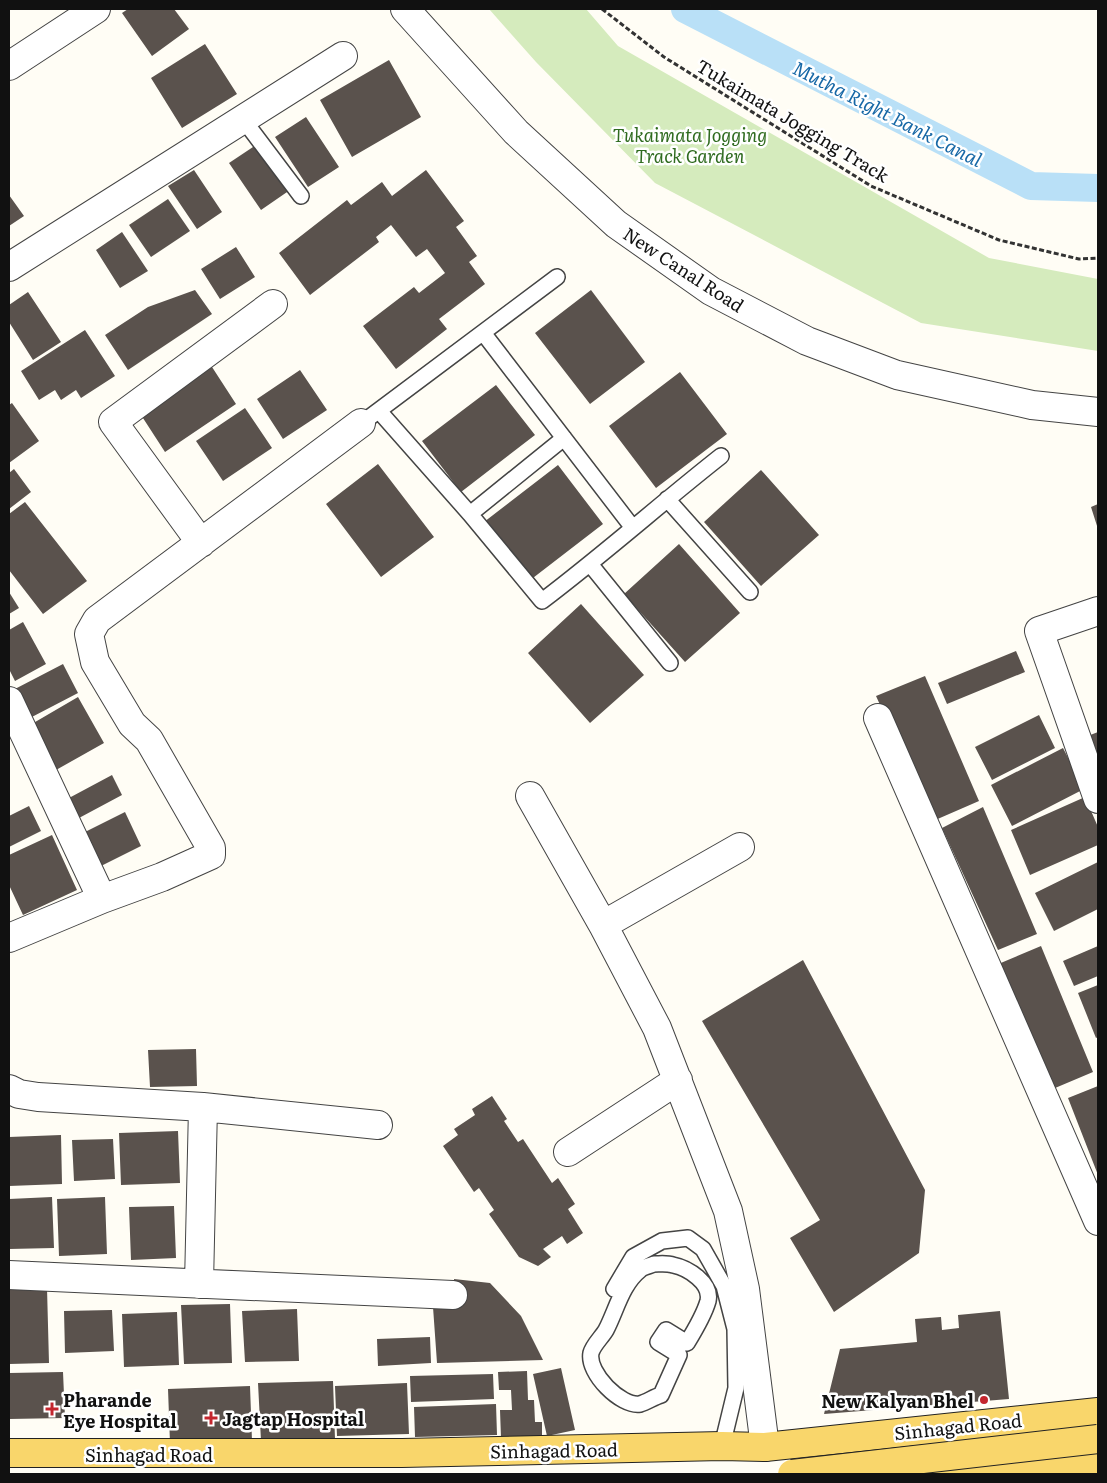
<svg xmlns="http://www.w3.org/2000/svg" width="1107" height="1483" viewBox="0 0 1107 1483" font-family="Literata,serif">
<rect width="100%" height="100%" fill="#fffdf5"/>
<path fill="#d5ebbd" d="M489 9H586L618 46 989 258 1098 279V351L921 323 655 183 536 62Z"/>
<g fill="none" stroke-linecap="round" stroke-linejoin="round">
<path stroke="#b9e0f7" stroke-width="28" d="M685 9 1031 186 1098 188"/>
</g>
<path fill="#5a524d" d="M128 9H174L189 29 152 56 122 13Z
M205 44 237 94 182 128 151 78Z
M389 60 421 117 352 157 320 100Z
M306 117 339 167 308 187 275 137Z
M259 143 290 190 261 210 229 163Z
M194 170 222 212 197 229 168 186Z
M426 170 464 221 456 227 477 256 469 262 485 284 439 319 447 329 396 369 363 326 414 287 419 293 445 273 427 249 416 257 391 225 376 237 379 242 310 295 279 253 347 200 351 205 382 182 392 196Z
M9 195 24 216 9 226Z
M168 199 190 231 151 257 129 225Z
M122 232 148 271 120 288 96 250Z
M236 247 255 277 220 299 201 269Z
M195 290 212 314 128 370 105 335 148 307Z
M591 290 645 362 590 404 535 333Z
M28 292 61 342 33 360 9 322V305Z
M85 330 115 376 81 398 76 390 61 400 55 390 39 400 21 371Z
M212 367 236 404 165 452 141 415Z
M300 370 327 410 283 439 257 399Z
M680 372 727 434 656 488 609 426Z
M496 385 535 435 461 492 422 441Z
M12 403 39 441 9 463V405Z
M245 408 272 448 223 481 196 441Z
M378 464 434 537 381 577 326 504Z
M558 465 603 524 529 581 484 522Z
M14 469 31 492 9 509V473Z
M761 470 819 535 761 586 704 522Z
M25 502 87 581 43 614 9 570V514Z
M1098 504V529L1091 507Z
M679 544 740 613 685 662 624 594Z
M9 592 19 608 9 614Z
M581 604 644 675 590 723 528 653Z
M23 622 46 664 15 681 9 669V630Z
M1016 651 1025 672 947 704 938 683Z
M63 664 78 693 28 719 13 690Z
M925 676 979 801 933 821 876 696Z
M78 697 104 743 56 770 30 725Z
M1039 715 1055 748 992 780 975 747Z
M1098 732V784L1080 739Z
M1063 748 1084 789 1012 826 991 785Z
M112 775 122 795 79 818 69 798Z
M1085 797 1098 827V845L1030 875 1011 830Z
M29 806 41 831 9 847V816Z
M983 807 1037 934 998 950 942 828Z
M125 812 141 846 101 866 85 832Z
M52 835 77 890 23 915 9 885V855Z
M1098 862V909L1054 931 1035 893Z
M1041 946 1093 1072 1048 1091 996 965Z
M1098 946V976L1074 986 1063 961Z
M803 960 925 1190 919 1253 834 1312 790 1238 820 1220 702 1021Z
M1098 985V1037L1096 1038 1078 993Z
M196 1049 197 1086 150 1087 148 1050Z
M1098 1086V1175L1068 1098Z
M492 1096 507 1119 504 1121 518 1142 523 1139 552 1183 558 1178 575 1204 568 1209 583 1233 567 1244 562 1236 543 1249 551 1257 538 1266 519 1257 489 1214 494 1210 479 1188 474 1192 443 1146 458 1135 454 1129 475 1115 472 1109Z
M178 1131 180 1183 121 1185 119 1133Z
M61 1135 62 1184 9 1186V1137Z
M113 1139 115 1179 74 1181 72 1140Z
M52 1197 54 1248 9 1249V1199Z
M105 1197 107 1254 59 1256 57 1199Z
M174 1206 176 1258 131 1260 129 1207Z
M454 1279 490 1283 521 1316 543 1360 437 1363 433 1307 456 1306Z
M47 1288 49 1363 9 1364V1289Z
M230 1304 232 1363 184 1364 181 1305Z
M297 1309 299 1361 245 1362 242 1311Z
M112 1310 114 1351 65 1353 64 1311Z
M1000 1311 1009 1399 824 1414 840 1349 917 1342 915 1319 941 1317 942 1330 959 1328 958 1315Z
M177 1312 179 1365 124 1367 122 1314Z
M430 1337 431 1363 378 1366 377 1339Z
M561 1368 575 1430 547 1436 533 1374Z
M527 1371 528 1400H534L535 1422H542V1436L501 1438 500 1410H512L511 1390H499L498 1372Z
M63 1372 65 1418 9 1419V1373Z
M493 1374 494 1399 411 1402 410 1376Z
M333 1381 335 1439 261 1441 258 1383Z
M407 1383 409 1434 337 1436 335 1386Z
M250 1386 252 1441 170 1443 168 1389Z
M496 1404 497 1435 415 1437 414 1407Z"/>
<g fill="none" stroke-linecap="round" stroke-linejoin="round">
<g stroke="#444" stroke-width="18">
<path id="service" d="M243 119 301 196
M484 334 633 528
M379 411 470 514 542 601C603 555 660 504 721 456
M370 417 557 277
M667 499 750 592
M470 514 564 438
M590 564 670 663
M654 1264C660 1264 667 1263 673 1265 688 1268 712 1283 708 1301 704 1315 695 1330 687 1343L666 1330 658 1342 679 1355 661 1395C654 1397 647 1402 640 1404 621 1407 587 1373 591 1353 593 1345 602 1337 606 1330 616 1311 622 1284 640 1270 643 1267 649 1266 654 1264Z
M614 1289 633 1257 662 1241 688 1238 703 1249 724 1286 735 1329 736 1388 722 1446"/>
</g>
<g stroke="#444" stroke-width="30">
<path id="minor" d="M9 66 96 9
M9 267 343 56
M201 543 113 422 273 304
M1098 611 1039 631 1098 799
M9 701 102 899
M878 718 1098 1221
M530 796 603 925 657 1028 728 1211 745 1289 765 1447
M603 925 740 847
M9 938 102 899 162 877 211 855V848L149 740 132 724 95 662 89 634 97 620 361 423
M9 1089 19 1094 38 1097 203 1107 378 1125
M568 1152 678 1080
M9 1275 453 1295
M199 1284 203 1107"/>
</g>
<g stroke="#444" stroke-width="30">
<path id="tertiary" d="M405 9 516 132 616 224 711 291 807 341 897 375 1032 405 1098 412"/>
</g>
<g stroke="#222" stroke-width="30">
<path id="primary" d="M9 1453H402L722 1446 765 1447 1098 1412
M944 1474 1098 1459"/>
</g>
<path stroke="#333" stroke-width="3" stroke-dasharray="5 2.5" stroke-linecap="butt" d="M602 9 664 57 871 186 999 240 1079 259 1098 258"/>
<use href="#service" stroke="#fff" stroke-width="15"/>
<use href="#minor" stroke="#fff" stroke-width="28"/>
<use href="#tertiary" stroke="#fff" stroke-width="28"/>
<use href="#primary" stroke="#f9d66b" stroke-width="28"/>
<g stroke="#222" stroke-width="30" stroke-linecap="butt">
<path id="primary-bridge" d="M792 1474 1098 1439"/>
</g>
<use href="#primary-bridge" stroke="#f9d66b" stroke-width="28"/>
</g>
<g fill="#c4262e" stroke="#fff" stroke-width="2">
<circle cx="984" cy="1400" r="5"/>
<path d="M49.5 1401.5h5v5h5v5h-5v5h-5v-5h-5v-5h5z"/>
<path d="M208.5 1410.5h5v5h5v5h-5v5h-5v-5h-5v-5h5z"/>
</g>
<g text-anchor="middle" dominant-baseline="central" stroke-width="5" stroke-linejoin="round" paint-order="stroke">
<g font-size="18" fill="#111" stroke="#fff">
<text transform="translate(793 120) rotate(31)">Tukaimata Jogging Track</text>
<text transform="translate(684 269) rotate(33)">New Canal Road</text>
<text transform="translate(958 1426) rotate(-6)">Sinhagad Road</text>
<text transform="translate(554 1450) rotate(-1)">Sinhagad Road</text>
<text x="149" y="1454">Sinhagad Road</text>
</g>
<g font-size="18" font-style="italic" fill="#2f6b1f" stroke="#fff">
<text x="690" y="134">Tukaimata Jogging<tspan x="690" dy="21">Track Garden</tspan></text>
</g>
<g font-size="18" font-weight="bold" fill="#111" stroke="#fff" text-anchor="start">
<text x="63" y="1399">Pharande<tspan x="63" dy="21">Eye Hospital</tspan></text>
<text x="974" y="1400" text-anchor="end">New Kalyan Bhel</text>
<text x="222" y="1418">Jagtap Hospital</text>
</g>
<g font-size="19" font-style="italic" fill="#1768a6" stroke="#fff">
<text transform="translate(888 113) rotate(27)">Mutha Right Bank Canal</text>
</g>
</g>
<rect width="1107" height="1483" fill="none" stroke="#111111" stroke-width="20"/>
</svg>
